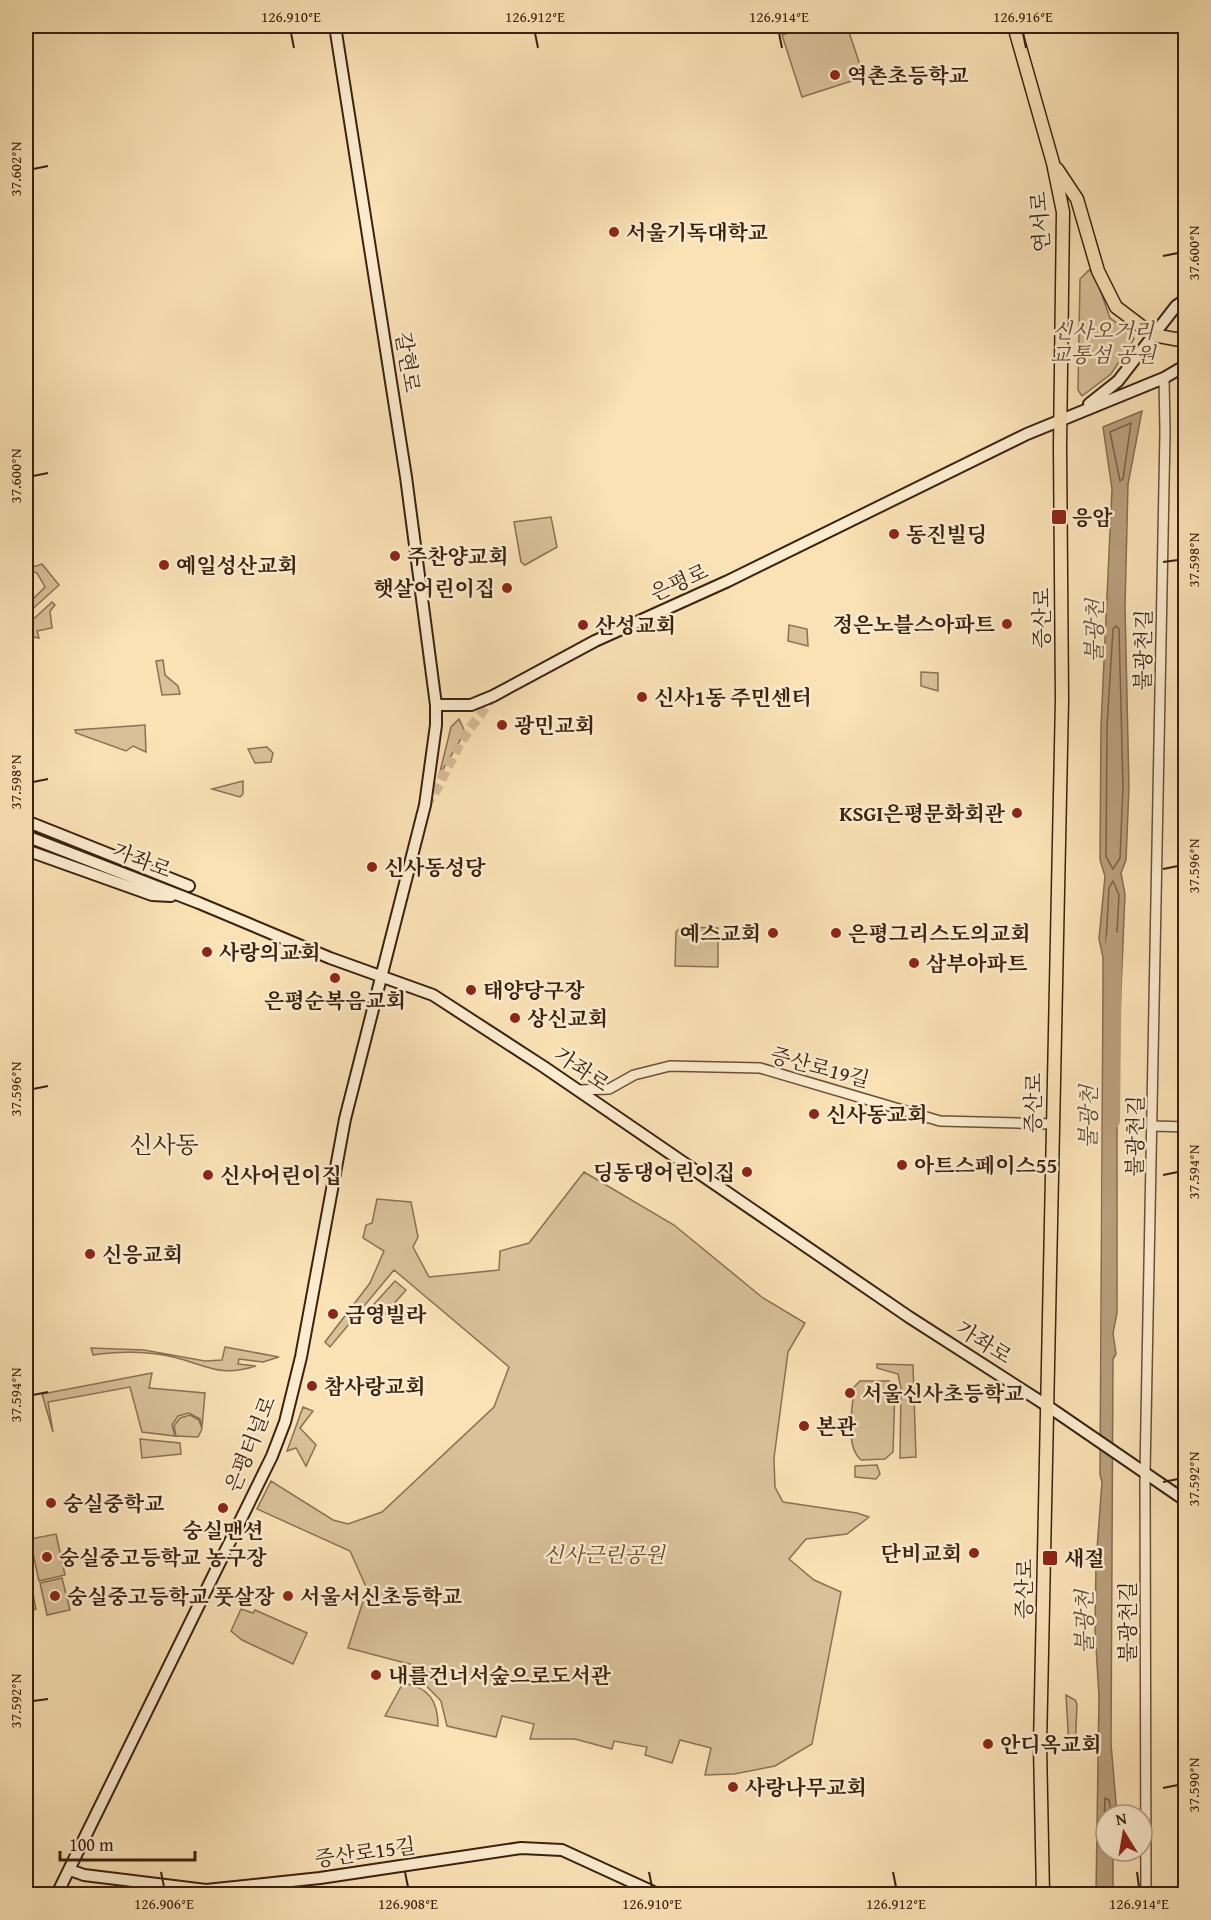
<svg xmlns="http://www.w3.org/2000/svg" width="1211" height="1920" viewBox="0 0 1211 1920" font-family="'Gentium Book Plus','Noto Serif KR',serif">
<rect width="100%" height="100%" fill="#fae2b5"/>
<filter id="stains"><feTurbulence type="fractalNoise" baseFrequency=".00333" numOctaves="4"/><feColorMatrix values="0 0 0 0 .2 0 0 0 0 .09 0 0 0 0 .02 0 0 0 .5 -.17"/></filter>
<radialGradient id="worn" r=".72"><stop offset=".6" stop-color="#630" stop-opacity="0"/><stop offset="1" stop-color="#630" stop-opacity=".3"/></radialGradient>
<path fill="#d9c199" stroke="#8a7154" stroke-width="1.5" d="M812 26H847L864 77 802 97 782 35Z
M1089 270 1094 273 1110 318 1130 332 1134 339 1111 374 1082 396 1078 390 1080 279Z
M551 517 557 547 525 565 521 562 514 522Z
M42 564 59 585 26 615 27 605 45 587 37 573 26 569Z
M52 602 55 605 50 611 52 628 37 631 39 638 29 636 26 626Z
M789 625 807 629 808 646 788 641Z
M163 660 165 675 178 686 180 694 162 695 156 661Z
M921 672 938 673V691L921 686Z
M459 719 465 732 439 776 451 727Z
M145 725 146 752 133 746 126 751 76 733 75 730Z
M267 747 273 753 271 762 255 763 248 749Z
M243 781V794L240 797 212 789Z
M681 927 718 928V967L675 966 676 932Z
M584 1172 674 1225 763 1298 805 1323 788 1352 774 1458 775 1487 783 1502 857 1513 869 1517 847 1534 806 1539 789 1559 814 1580 841 1592 812 1744 775 1766 734 1774 705 1775 711 1748 680 1740 672 1763 645 1755 647 1747 614 1741 612 1749 575 1739H530L534 1724 502 1716 496 1737 447 1726 441 1701 417 1676 413 1665 348 1648 367 1589 350 1551 257 1509 271 1481 333 1520 348 1524 382 1512 494 1407 509 1367 394 1270 330 1347 325 1342 370 1283 384 1251 363 1238 366 1225 372 1223 377 1199 411 1202 418 1237 413 1247 429 1277 499 1270 500 1251 529 1243Z
M395 1281 406 1290 377 1323 366 1313Z
M225 1347 279 1357 263 1362 239 1359 238 1364 256 1366C219 1378 207 1365 173 1357 149 1351 117 1351 93 1355L91 1348 144 1350 205 1361 222 1360Z
M877 1364 913 1365 916 1457 900 1458 901 1389 898 1374 877 1368Z
M152 1373 149 1388 205 1393 202 1427 200 1419 189 1413 178 1416 172 1425 175 1436 142 1432 130 1387 48 1402 53 1432 42 1394Z
M860 1381H889L895 1389 893 1452 885 1459 861 1460C844 1446 853 1407 854 1387Z
M303 1407 313 1411 300 1428 316 1445 306 1466 296 1448 287 1451Z
M190 1415 199 1420 202 1429 198 1437 176 1436 174 1426 180 1418Z
M140 1439 180 1443 181 1454 142 1458Z
M877 1465 880 1474 876 1479 855 1477V1466Z
M56 1534 65 1575 39 1581 30 1539Z
M26 1560 36 1609 26 1612Z
M62 1578 70 1610 47 1615 40 1583Z
M241 1609 253 1613 255 1610 307 1633 293 1664 242 1640 231 1631Z
M403 1683C429 1687 438 1701 438 1726L385 1716Z
M1066 1695 1075 1700 1077 1704 1075 1751 1069 1747Z"/>
<path fill="#b9a07d" stroke="#866d51" stroke-width="1.5" d="M1142 411 1128 484 1125 607 1129 787 1126 860 1121 873 1125 894 1117 1086V1313L1113 1333 1116 1354 1113 1359 1111 1744 1117 1814 1106 1815V1851H1113V1894H1096L1099 1696 1095 1630 1096 1563 1102 1482 1100 1475C1102 1312 1103 1148 1103 983V957L1099 939 1105 876 1100 860 1101 726 1112 489 1103 427Z"/>
<g fill="none" stroke-linecap="round" stroke-linejoin="round">
<path stroke="#7a6046" stroke-width="1.5" d="M1131 423 1123 479 1120 481 1110 432Z
M1116 626 1119 629 1123 787 1120 858 1113 869 1106 857 1107 727 1113 629Z
M1113 881 1119 895 1116 951 1110 954 1106 942 1109 888Z
M1106 1850 1103 1847 1105 1798 1109 1800 1112 1815"/>
<path stroke="#b9a07d" stroke-width="16" d="M1112 1121 1114 940"/>
<path stroke="#d4bb94" stroke-width="10" stroke-dasharray="10 5" stroke-linecap="butt" d="M425 805 434 794 460 743 493 696"/>
<g stroke="#6a5139" stroke-width="12">
<path id="tertiary" d="M579 1090 609 1089 634 1075 670 1066 760 1068 940 1121 1052 1124
M1154 1126 1186 1127
M1146 1894 1145 1473 1165 432 1164 378"/>
</g>
<g stroke="#3a2110" stroke-width="14">
<path id="secondary" d="M1089 404 1118 381 1176 306 1186 299
M436 705H471L493 696 595 641 728 581 1027 434 1164 378 1186 365
M26 821 189 886
M26 836 199 903 330 958 433 995 544 1067 909 1317 1046 1405 1186 1501
M26 850 152 895 171 896
M70 1870 84 1875 206 1890 320 1878 521 1848 562 1850 658 1894
M57 1894 272 1456 285 1422 301 1357 345 1119 425 805 436 725V705L406 477 335 26"/>
</g>
<g stroke="#3a2110" stroke-width="15">
<path id="primary" d="M1014 26 1053 163 1063 212 1060 447 1062 700 1040 1746 1043 1894
M1057 169 1077 199 1098 271 1116 307 1153 335 1186 341"/>
</g>
<use href="#tertiary" stroke="#fceccf" stroke-width="9"/>
<use href="#secondary" stroke="#fceccf" stroke-width="10"/>
<use href="#primary" stroke="#fae2b5" stroke-width="12"/>
</g>
<path fill="none" stroke="#3a2110" stroke-width="2" d="M291 33 294 48M535 33 538 48M779 33 782 48M1023 33 1026 48M33 169 48 166M1163 256 1178 253M33 476 48 473M1163 562 1178 560M33 782 48 779M1163 869 1178 866M33 1089 48 1086M1163 1175 1178 1172M33 1395 48 1392M1163 1482 1178 1479M33 1701 48 1699M1163 1788 1178 1785M161 1872 164 1887M405 1872 408 1887M649 1872 652 1887M893 1872 896 1887M1137 1872 1139 1887"/>
<g fill="#8f2418" stroke="#fceccf" stroke-width="2">
<circle cx="835" cy="75" r="6"/>
<circle cx="614" cy="232" r="6"/>
<rect x="1051" y="509" width="16" height="16" rx="3"/>
<circle cx="894" cy="534" r="6"/>
<circle cx="395" cy="556" r="6"/>
<circle cx="164" cy="565" r="6"/>
<circle cx="507" cy="588" r="6"/>
<circle cx="1007" cy="624" r="6"/>
<circle cx="583" cy="625" r="6"/>
<circle cx="642" cy="697" r="6"/>
<circle cx="502" cy="725" r="6"/>
<circle cx="1017" cy="813" r="6"/>
<circle cx="372" cy="867" r="6"/>
<circle cx="773" cy="933" r="6"/>
<circle cx="836" cy="933" r="6"/>
<circle cx="207" cy="952" r="6"/>
<circle cx="914" cy="963" r="6"/>
<circle cx="335" cy="978" r="6"/>
<circle cx="471" cy="990" r="6"/>
<circle cx="515" cy="1018" r="6"/>
<circle cx="814" cy="1114" r="6"/>
<circle cx="902" cy="1165" r="6"/>
<circle cx="747" cy="1172" r="6"/>
<circle cx="208" cy="1175" r="6"/>
<circle cx="90" cy="1254" r="6"/>
<circle cx="333" cy="1314" r="6"/>
<circle cx="312" cy="1386" r="6"/>
<circle cx="850" cy="1393" r="6"/>
<circle cx="804" cy="1426" r="6"/>
<circle cx="51" cy="1503" r="6"/>
<circle cx="223" cy="1508" r="6"/>
<circle cx="974" cy="1553" r="6"/>
<circle cx="47" cy="1557" r="6"/>
<rect x="1042" y="1550" width="16" height="16" rx="3"/>
<circle cx="55" cy="1596" r="6"/>
<circle cx="288" cy="1596" r="6"/>
<circle cx="376" cy="1675" r="6"/>
<circle cx="988" cy="1744" r="6"/>
<circle cx="733" cy="1787" r="6"/>
</g>
<g text-anchor="middle" dominant-baseline="central" stroke-width="5" stroke-linejoin="round" paint-order="stroke">
<g font-size="21" font-weight="bold" fill="#3a2110" stroke="#fceccf" text-anchor="start">
<text x="847" y="75">역촌초등학교</text>
<text x="626" y="232">서울기독대학교</text>
<text x="1072" y="517">응암</text>
<text x="906" y="534">동진빌딩</text>
<text x="407" y="556">주찬양교회</text>
<text x="176" y="565">예일성산교회</text>
<text x="495" y="588" text-anchor="end">햇살어린이집</text>
<text x="995" y="624" text-anchor="end">정은노블스아파트</text>
<text x="595" y="625">산성교회</text>
<text x="654" y="697">신사1동 주민센터</text>
<text x="514" y="725">광민교회</text>
<text x="1005" y="813" text-anchor="end">KSGI은평문화회관</text>
<text x="384" y="867">신사동성당</text>
<text x="761" y="933" text-anchor="end">예스교회</text>
<text x="848" y="933">은평그리스도의교회</text>
<text x="219" y="952">사랑의교회</text>
<text x="926" y="963">삼부아파트</text>
<text x="483" y="990">태양당구장</text>
<text x="335" y="1000" text-anchor="middle">은평순복음교회</text>
<text x="527" y="1018">상신교회</text>
<text x="826" y="1114">신사동교회</text>
<text x="914" y="1165">아트스페이스55</text>
<text x="735" y="1172" text-anchor="end">딩동댕어린이집</text>
<text x="220" y="1175">신사어린이집</text>
<text x="102" y="1254">신응교회</text>
<text x="345" y="1314">금영빌라</text>
<text x="324" y="1386">참사랑교회</text>
<text x="862" y="1393">서울신사초등학교</text>
<text x="816" y="1426">본관</text>
<text x="63" y="1503">숭실중학교</text>
<text x="223" y="1530" text-anchor="middle">숭실맨션</text>
<text x="962" y="1553" text-anchor="end">단비교회</text>
<text x="59" y="1557">숭실중고등학교 농구장</text>
<text x="1064" y="1558">새절</text>
<text x="67" y="1596">숭실중고등학교 풋살장</text>
<text x="300" y="1596">서울서신초등학교</text>
<text x="388" y="1675">내를건너서숲으로도서관</text>
<text x="1000" y="1744">안디옥교회</text>
<text x="745" y="1787">사랑나무교회</text>
</g>
<g font-size="21" fill="#3a2110" stroke="#fceccf">
<text transform="translate(1040 222) rotate(-94)">연서로</text>
<text transform="translate(408 362) rotate(81)">갈현로</text>
<text transform="translate(679 582) rotate(-24)">은평로</text>
<text transform="translate(1041 618) rotate(-90)">증산로</text>
<text transform="translate(1143 650) rotate(-89)">불광천길</text>
<text transform="translate(142 860) rotate(21)">가좌로</text>
<text transform="translate(820 1067) rotate(15)">증산로19길</text>
<text transform="translate(582 1069) rotate(34)">가좌로</text>
<text transform="translate(1033 1103) rotate(-89)">증산로</text>
<text transform="translate(1135 1136) rotate(-89)">불광천길</text>
<text transform="translate(984 1342) rotate(32)">가좌로</text>
<text transform="translate(250 1444) rotate(-68)">은평터널로</text>
<text transform="translate(1024 1589) rotate(-89)">증산로</text>
<text transform="translate(1127 1622) rotate(-90)">불광천길</text>
<text transform="translate(365 1852) rotate(-8)">증산로15길</text>
</g>
<g font-size="21" font-style="italic" fill="#624932" stroke="#fceccf">
<text x="1103" y="330">신사오거리<tspan x="1103" dy="24">교통섬 공원</tspan></text>
<text x="604" y="1554">신사근린공원</text>
</g>
<g font-size="22" font-style="italic" fill="#664d36" stroke="#fceccf">
<text transform="translate(1094 631) rotate(-89)">불광천</text>
<text transform="translate(1088 1117) rotate(-89)">불광천</text>
<text transform="translate(1084 1622) rotate(-90)">불광천</text>
</g>
<g font-size="24" fill="#3a2110" stroke="#fceccf">
<text x="164" y="1144">신사동</text>
</g>
</g>
<rect width="1211" height="1920" fill="none" stroke="#fae2b5" stroke-width="66"/>
<g transform="translate(1124 1833) rotate(349)"><circle r="28" fill="#fceccf" stroke="#ae9b83" stroke-width="1.5"/>
<path d="M0-4.5L10 22L0 15L-10 22Z" fill="#8f2418"/>
<text y="-9" font-size="16" font-weight="bold" text-anchor="middle" fill="#3a2110">N</text>
</g>
<path d="M60 1851v9h135v-9" fill="none" stroke="#3a2110" stroke-width="3"/>
<text x="69" y="1851" font-size="18" fill="#3a2110" stroke="#fceccf" stroke-width="4.5" paint-order="stroke">100 m</text>
<rect x="33" y="33" width="1145" height="1854" fill="none" stroke="#3a2110" stroke-width="2"/>
<g font-size="15" text-anchor="middle" fill="#3a2110">
<text x="291" y="22">126.910°E</text>
<text x="535" y="22">126.912°E</text>
<text x="779" y="22">126.914°E</text>
<text x="1023" y="22">126.916°E</text>
<text transform="translate(16 169) rotate(-90)" y="5">37.602°N</text>
<text transform="translate(1194 253) rotate(-90)" y="5">37.600°N</text>
<text transform="translate(16 476) rotate(-90)" y="5">37.600°N</text>
<text transform="translate(1194 560) rotate(-90)" y="5">37.598°N</text>
<text transform="translate(16 782) rotate(-90)" y="5">37.598°N</text>
<text transform="translate(1194 866) rotate(-90)" y="5">37.596°N</text>
<text transform="translate(16 1089) rotate(-90)" y="5">37.596°N</text>
<text transform="translate(1194 1172) rotate(-90)" y="5">37.594°N</text>
<text transform="translate(16 1395) rotate(-90)" y="5">37.594°N</text>
<text transform="translate(1194 1479) rotate(-90)" y="5">37.592°N</text>
<text transform="translate(16 1701) rotate(-90)" y="5">37.592°N</text>
<text transform="translate(1194 1785) rotate(-90)" y="5">37.590°N</text>
<text x="164" y="1909">126.906°E</text>
<text x="408" y="1909">126.908°E</text>
<text x="652" y="1909">126.910°E</text>
<text x="896" y="1909">126.912°E</text>
<text x="1139" y="1909">126.914°E</text>
</g>
<rect width="100%" height="100%" filter="url(#stains)"/>
<rect width="100%" height="100%" fill="url(#worn)"/>
</svg>
